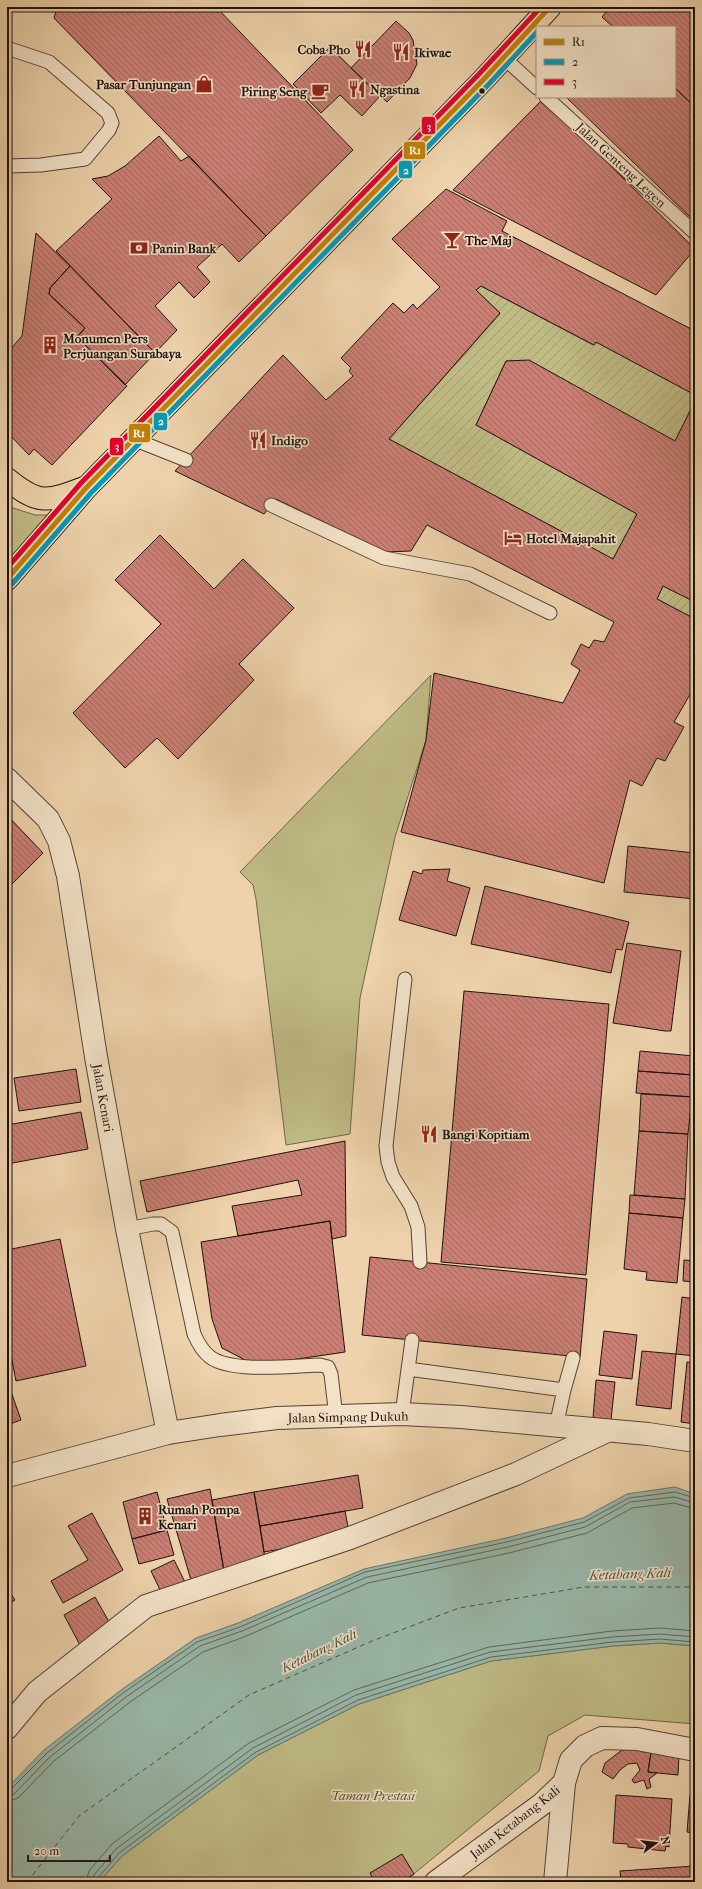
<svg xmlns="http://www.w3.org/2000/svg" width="702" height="1889" viewBox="0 0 702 1889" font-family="'IM FELL French Canon',serif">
<defs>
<pattern id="garden-furrows" width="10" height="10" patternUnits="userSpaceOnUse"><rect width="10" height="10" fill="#bfba84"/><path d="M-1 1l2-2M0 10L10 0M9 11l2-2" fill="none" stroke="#a49f71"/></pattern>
<pattern id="building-back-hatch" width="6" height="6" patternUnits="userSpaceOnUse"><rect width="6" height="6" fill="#cc7e73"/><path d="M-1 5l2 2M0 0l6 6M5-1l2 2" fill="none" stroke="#a5665d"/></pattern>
</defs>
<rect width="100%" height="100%" fill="#edd2ab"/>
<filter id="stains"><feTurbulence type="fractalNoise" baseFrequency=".005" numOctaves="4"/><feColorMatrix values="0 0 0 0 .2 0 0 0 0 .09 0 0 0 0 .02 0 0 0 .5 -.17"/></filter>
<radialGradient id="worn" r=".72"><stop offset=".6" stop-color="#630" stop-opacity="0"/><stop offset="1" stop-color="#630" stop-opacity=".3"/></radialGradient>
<path fill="#bfba84" stroke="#706649" d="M7 506 35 515H50L7 565Z
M431 675 426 740 395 837 360 998 350 1134 286 1145 256 899 253 885 240 872Z
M660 1643 695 1646V1724L585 1715 548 1736 539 1771 404 1882H99L122 1856 258 1755 359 1704 491 1661 613 1646Z"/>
<path fill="url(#garden-furrows)" stroke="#706649" d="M481 286 593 345 596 342 695 395V401L675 441 529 361H506L476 425 637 514 613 559 389 439 500 314 476 290Z
M663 586 695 602V619L657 599Z"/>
<path fill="#99b8aa" stroke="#69766c" d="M675 1487 695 1494V1646L660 1643 613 1646 491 1661 359 1704 258 1755 122 1856 99 1882H7V1788L44 1750 121 1690 196 1638 238 1623 364 1569 506 1538 583 1518 627 1494Z"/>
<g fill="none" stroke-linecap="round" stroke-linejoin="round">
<path stroke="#5c665c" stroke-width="1" d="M7 1791 11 1789 47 1753 123 1693 197 1642 240 1627 365 1572 507 1542 584 1522 629 1498 675 1492 695 1498
M7 1796 14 1794 50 1757 126 1697 200 1646 242 1631 367 1577 508 1547 585 1527 630 1502 674 1497 695 1503
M7 1802 18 1798 54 1761 130 1702 203 1652 244 1637 368 1583 509 1553 587 1533 632 1508 674 1503 695 1509
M86 1882 89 1871 112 1844 249 1743 354 1690 489 1647 612 1631 660 1628 695 1631
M92 1882 94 1875 116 1849 253 1748 356 1695 490 1652 612 1637 660 1634 695 1637
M97 1882 98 1878 119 1853 256 1752 358 1700 491 1657 613 1642 660 1639 695 1642"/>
<path stroke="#4a4d45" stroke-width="1" stroke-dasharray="5 4" stroke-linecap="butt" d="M27 1882 79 1816 249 1695 372 1641 459 1608 584 1587H695"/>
</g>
<path fill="url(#building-back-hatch)" stroke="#20130e" d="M57 7H216L353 150 266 236 54 18Z
M453 7H481L468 10Z
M610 7H695V107L675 88V27H613L602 17Z
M396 21 409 33 413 40 417 64 410 78 387 102 351 68Z
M330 47 380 96 362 116 340 95 321 113 293 84Z
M675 88 695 107V222L566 97H675Z
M543 99 695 249 656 295 453 190Z
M159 136 181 161 189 156 266 236 239 262 222 244 197 267 210 282 194 298 179 282 155 306 177 330 155 353 56 251 112 199 92 179 108 176 125 166Z
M446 189 507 221 502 231 695 331V395L596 342 594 345 481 286 476 290 500 313 389 439 613 559 637 514 476 425 506 361 529 360 675 441 695 401V602L663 586 657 599 695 619V686L674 722 684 727 665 761 657 758 642 786 630 780 604 883 401 832 426 740 434 673 563 703 580 670 571 664 581 644 589 648 594 640 604 642 614 622 427 525 411 551 386 552 276 499 264 514 175 471 283 355 326 400 353 376 349 371 351 368 341 358 393 303 404 313 413 304 417 309 440 287 392 239Z
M36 233 70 266 50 288 49 294 85 328 77 337 127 386 52 465 34 449 29 455 7 432V427L10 423 7 420V353L22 336Z
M70 266 155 353 125 385 77 337 85 328 49 294 50 288Z
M160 535 214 589 243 559 294 608 239 664 254 680 178 759 157 738 125 768 73 713 161 624 115 580Z
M7 815 43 853 7 889Z
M628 846 695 853V899L624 892Z
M450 869 447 881 470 888 456 936 399 920 413 871 422 874 423 870Z
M485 886 629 922 622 950 616 949 611 973 471 944Z
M627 943 681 951 671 1031H665L613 1023Z
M464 991 609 1004 586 1275 441 1262Z
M640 1051 694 1056 693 1075 638 1071Z
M76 1069 81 1102 19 1111 14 1078Z
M638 1071 695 1075V1097L636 1093Z
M641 1094 692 1097 688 1134 639 1131Z
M81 1112 88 1149 7 1164V1125Z
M639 1131 688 1134 685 1199 634 1195Z
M345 1141 346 1236 332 1239 330 1221 238 1236 232 1206 302 1195 298 1180 147 1212 140 1181Z
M630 1195 685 1199 683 1218 629 1213Z
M693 1200H695V1241H691Z
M629 1213 683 1218 677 1283 646 1280 647 1272 624 1269Z
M330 1221 345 1352 284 1361H247L222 1348 212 1319 201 1242Z
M60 1239 86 1366 16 1381 7 1335V1250Z
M370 1257 587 1279 580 1357 362 1335Z
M684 1260 695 1261V1282L683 1281Z
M682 1297 695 1299V1356L676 1354Z
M604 1331 637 1335 632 1379 599 1375Z
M642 1351 676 1354 671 1409 636 1405Z
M687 1362 695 1363V1424L681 1422Z
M7 1380 21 1420 7 1425Z
M596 1380 615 1382 611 1420 593 1418Z
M358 1475 363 1508 260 1526 254 1492Z
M210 1489 224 1571 191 1580 167 1499Z
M157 1492 167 1530 132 1539 123 1502Z
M254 1492 266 1564 224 1571 212 1500Z
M345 1511 350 1537 264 1552 260 1526Z
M92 1513 123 1570 63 1603 51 1581 88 1560 68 1526Z
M167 1530 174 1555 139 1564 132 1539Z
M174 1560 186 1584 163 1596 151 1571Z
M7 1588 15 1600 7 1605Z
M95 1597 112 1627 80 1645 64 1615Z
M636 1748 644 1752H651L648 1772 657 1773 649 1779 651 1787 647 1789 644 1780 634 1783 632 1780 640 1770 637 1763 628 1764 620 1770 613 1779 602 1772 605 1763 622 1750Z
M651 1752 679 1754 678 1775 648 1772Z
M616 1795 672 1799 669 1847 666 1846 665 1851 628 1847V1844L613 1843Z
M690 1795H695V1833L687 1832Z
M402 1854 414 1874 401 1882H375L370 1873Z
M695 1866V1882H621L620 1871Z"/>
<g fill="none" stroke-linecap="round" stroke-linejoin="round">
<g stroke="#534335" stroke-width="15">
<path id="service" d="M7 48 49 62 108 113 112 123 109 130 85 159 41 165 7 166
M503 57 537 88
M546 97 695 233
M133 439 186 460
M271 505 384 558 470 574 550 613
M405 979 386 1146 388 1162 393 1177 411 1206 418 1227 420 1262
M127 1229 153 1224H161L172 1232 194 1334C198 1343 202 1351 210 1357 231 1373 293 1366 320 1365L328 1367 331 1374 336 1417
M408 1369 564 1390 556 1426
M564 1390 573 1358
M402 1414 412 1340"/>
</g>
<g stroke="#534335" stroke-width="24">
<path id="minor" d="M7 779 48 819 59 841 68 876 96 1057 127 1229 168 1433
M7 1728 37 1692 146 1606 350 1538 516 1474 607 1431
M555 1882 564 1783"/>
</g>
<g stroke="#534335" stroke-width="24">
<path id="tertiary" d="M7 1476 168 1433 220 1425 277 1418 402 1414 461 1417 648 1434 695 1441
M436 1882 542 1804 564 1783 571 1760 585 1746 602 1738 637 1739 695 1750"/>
</g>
<g stroke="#20130e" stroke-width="24">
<path id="primary" d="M7 479C39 505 47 502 84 488
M7 579 86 488 484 79 550 7"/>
</g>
<use href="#service" stroke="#f3e2c8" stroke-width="13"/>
<use href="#minor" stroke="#f3e2c8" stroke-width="22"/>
<use href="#tertiary" stroke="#f3e2c8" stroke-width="22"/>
<use href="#primary" stroke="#edd2ab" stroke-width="22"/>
<g stroke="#f3e2c8" stroke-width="8">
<path id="bus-1" d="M7 579 86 488 484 79 550 7"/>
</g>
<g stroke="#f3e2c8" stroke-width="8">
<path id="bus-2" d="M12 584 91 493 489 84 537 32"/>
</g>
<g stroke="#f3e2c8" stroke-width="8">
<path id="bus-3" d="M7 568 81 483 479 74 541 7"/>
</g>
<use href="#bus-1" stroke="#c18104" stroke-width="5"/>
<use href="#bus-2" stroke="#039abb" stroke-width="5"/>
<use href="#bus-3" stroke="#e4002b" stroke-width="5"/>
</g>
<defs>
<g id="restaurant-bare" transform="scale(1.38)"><path d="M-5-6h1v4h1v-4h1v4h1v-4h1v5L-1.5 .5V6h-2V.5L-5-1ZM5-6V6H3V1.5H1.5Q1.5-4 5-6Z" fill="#8f2418" stroke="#f3e2c8" stroke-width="2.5" paint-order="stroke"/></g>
<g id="shop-bare" transform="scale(1.38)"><path d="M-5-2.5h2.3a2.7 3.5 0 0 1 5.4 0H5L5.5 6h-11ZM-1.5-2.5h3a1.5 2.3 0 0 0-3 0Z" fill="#8f2418" stroke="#f3e2c8" stroke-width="2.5" paint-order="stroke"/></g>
<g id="cafe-bare" transform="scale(1.38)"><path d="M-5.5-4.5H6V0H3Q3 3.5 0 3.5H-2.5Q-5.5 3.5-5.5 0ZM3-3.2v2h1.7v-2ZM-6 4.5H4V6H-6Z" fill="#8f2418" stroke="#f3e2c8" stroke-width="2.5" paint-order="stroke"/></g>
<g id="bar-bare" transform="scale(1.38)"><path d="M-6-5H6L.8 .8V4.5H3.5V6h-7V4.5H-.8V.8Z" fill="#8f2418" stroke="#f3e2c8" stroke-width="2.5" paint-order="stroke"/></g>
<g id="bank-bare" transform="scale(1.38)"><path d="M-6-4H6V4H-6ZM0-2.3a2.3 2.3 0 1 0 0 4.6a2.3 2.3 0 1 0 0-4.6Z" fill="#8f2418" stroke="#f3e2c8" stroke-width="2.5" paint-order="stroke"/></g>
<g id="building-bare" transform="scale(1.38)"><path d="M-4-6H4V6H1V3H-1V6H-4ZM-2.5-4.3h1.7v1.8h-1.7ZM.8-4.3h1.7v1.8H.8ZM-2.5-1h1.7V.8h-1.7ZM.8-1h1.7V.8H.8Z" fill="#8f2418" stroke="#f3e2c8" stroke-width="2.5" paint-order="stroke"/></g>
<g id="hotel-bare" transform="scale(1.38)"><path d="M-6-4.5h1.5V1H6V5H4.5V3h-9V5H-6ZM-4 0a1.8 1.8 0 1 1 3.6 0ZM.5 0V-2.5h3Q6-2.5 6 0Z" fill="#8f2418" stroke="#f3e2c8" stroke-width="2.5" paint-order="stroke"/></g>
</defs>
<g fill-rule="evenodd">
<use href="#restaurant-bare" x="363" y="49"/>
<use href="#restaurant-bare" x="401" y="52"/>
<use href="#shop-bare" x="204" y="84"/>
<use href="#restaurant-bare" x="357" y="89"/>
<use href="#cafe-bare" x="320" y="91"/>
<use href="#bar-bare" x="452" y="240"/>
<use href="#bank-bare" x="139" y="248"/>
<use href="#building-bare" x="50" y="345"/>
<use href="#restaurant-bare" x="258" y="440"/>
<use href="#hotel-bare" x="513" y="538"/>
<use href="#restaurant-bare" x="429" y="1134"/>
<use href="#building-bare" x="145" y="1516"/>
</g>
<circle fill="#20130e" stroke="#f3e2c8" stroke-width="1.5" cx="482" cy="91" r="3.5"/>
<g text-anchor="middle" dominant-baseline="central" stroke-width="3" stroke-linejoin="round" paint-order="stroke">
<g font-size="13" font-weight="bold" fill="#20130e" stroke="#f3e2c8" text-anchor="start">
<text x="350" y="49" text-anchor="end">Coba Pho</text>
<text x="414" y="52">Ikiwae</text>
<text x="191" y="84" text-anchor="end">Pasar Tunjungan</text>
<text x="370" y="89">Ngastina</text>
<text x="307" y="91" text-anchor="end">Piring Seng</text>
<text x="465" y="240">The Maj</text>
<text x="152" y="248">Panin Bank</text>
<text x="63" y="338">Monumen Pers<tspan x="63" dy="15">Perjuangan Surabaya</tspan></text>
<text x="271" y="440">Indigo</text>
<text x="526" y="538">Hotel Majapahit</text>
<text x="442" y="1134">Bangi Kopitiam</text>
<text x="158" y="1509">Rumah Pompa<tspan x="158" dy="15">Kenari</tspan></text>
</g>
<g font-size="13" fill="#20130e" stroke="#f3e2c8">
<text transform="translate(621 165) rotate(43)">Jalan Genteng Legen</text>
<text transform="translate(103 1098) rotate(80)">Jalan Kenari</text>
<text transform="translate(348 1417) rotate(-1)">Jalan Simpang Dukuh</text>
<text transform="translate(515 1822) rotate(-38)">Jalan Ketabang Kali</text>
</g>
<g font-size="13" font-style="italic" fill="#584d37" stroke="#f3e2c8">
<text x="373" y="1795">Taman Prestasi</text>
</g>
<g font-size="14" font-style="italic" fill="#4a4d45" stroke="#f3e2c8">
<text transform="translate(630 1574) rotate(-2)">Ketabang Kali</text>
<text transform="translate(319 1651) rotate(-26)">Ketabang Kali</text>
</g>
</g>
<g stroke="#f3e2c8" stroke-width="1.5">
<rect x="421" y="116" width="15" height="19" rx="4" fill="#e4002b"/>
<rect x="403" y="141" width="23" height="19" rx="4" fill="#c18104"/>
<rect x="398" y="160" width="15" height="19" rx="4" fill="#039abb"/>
<rect x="153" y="412" width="15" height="19" rx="4" fill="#039abb"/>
<rect x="128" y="423" width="23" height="20" rx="4" fill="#c18104"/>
<rect x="109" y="437" width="15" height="19" rx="4" fill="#e4002b"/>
</g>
<g font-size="11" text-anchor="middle" font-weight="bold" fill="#fff">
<text x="429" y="130">3</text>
<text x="415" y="154">R1</text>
<text x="406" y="174">2</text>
<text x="161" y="425">2</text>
<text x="139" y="437">R1</text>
<text x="117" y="450">3</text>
</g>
<rect width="702" height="1889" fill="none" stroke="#edd2ab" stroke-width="24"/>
<rect x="8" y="8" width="686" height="1873" fill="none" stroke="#20130e" stroke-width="2"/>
<rect x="12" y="12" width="678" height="1865" fill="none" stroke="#20130e"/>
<rect x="536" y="26" width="140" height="72" fill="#f3e2c8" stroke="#9f8f7e"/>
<rect x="544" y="39" width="20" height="6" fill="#c18104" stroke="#9f8f7e"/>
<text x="572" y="46" font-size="12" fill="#20130e">R1</text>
<rect x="544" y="59" width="20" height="6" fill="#039abb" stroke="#9f8f7e"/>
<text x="572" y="66" font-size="12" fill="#20130e">2</text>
<rect x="544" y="79" width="20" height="6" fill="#e4002b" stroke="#9f8f7e"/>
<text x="572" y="86" font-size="12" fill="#20130e">3</text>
<g transform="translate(656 1843) rotate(75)" stroke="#f3e2c8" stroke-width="3" paint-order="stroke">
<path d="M0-3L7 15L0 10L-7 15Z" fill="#20130e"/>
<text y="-6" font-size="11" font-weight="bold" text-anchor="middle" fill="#20130e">N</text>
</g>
<path d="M28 1855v6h82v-6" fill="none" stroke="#20130e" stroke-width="2"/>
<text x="34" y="1855" font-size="12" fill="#20130e" stroke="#f3e2c8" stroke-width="3" paint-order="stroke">20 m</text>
<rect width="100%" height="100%" filter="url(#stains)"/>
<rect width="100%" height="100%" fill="url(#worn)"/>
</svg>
